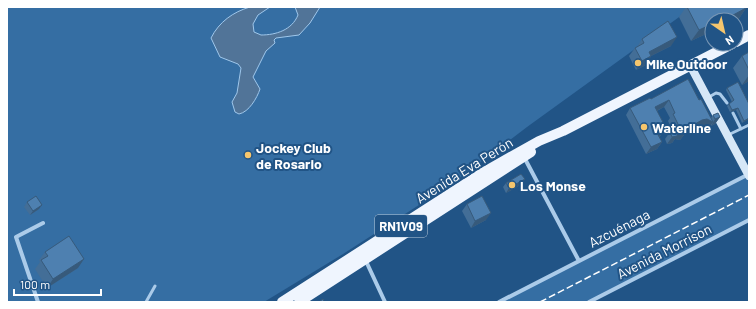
<svg xmlns="http://www.w3.org/2000/svg" width="756" height="309" viewBox="0 0 756 309" font-family="Barlow,sans-serif">
<rect width="100%" height="100%" fill="#215486"/>
<path fill="#356ea3" d="M7 7H693L527 127 453 183 343 254 264 302H7Z
M749 174V220L589 302H499Z"/>
<path fill="#517498" stroke="#9fc7eb" d="M250 7H270L258 15 253 24 254 32 261 35C276 35 292 30 298 15L295 7H320L310 23 299 35 276 38 274 40 275 43 266 51 253 77 260 89C257 98 249 112 239 114L235 112 232 102 237 93 241 68 238 64 220 57 211 38C219 22 233 12 250 7Z"/>
<g fill="none" stroke-linecap="round" stroke-linejoin="round">
<path stroke="#abcbe9" stroke-width="3" d="M709 97 716 93 720 94 727 103
M733 113 741 129
M728 135 749 125
M146 302 155 286"/>
<path stroke="#abcbe9" stroke-width="4" d="M524 157 579 261
M365 259 385 302
M38 302 16 237 43 223
M499 302 749 174
M589 302 749 220"/>
<path stroke="#d6e7f7" stroke-width="8" d="M690 65 749 176"/>
<path stroke="#eff5fe" stroke-width="10" d="M736 42 749 35
M282 302 484 172 539 141 563 131 732 44
M299 302 531 152"/>
<path stroke="#fff" stroke-width="1.5" stroke-dasharray="7 3" stroke-linecap="butt" d="M540 302 749 195"/>
</g>
<path fill="#436e97" d="M686 7H745L746 8 738 20H712V33L707 36 706 34 691 41 679 17Z
M642 39 671 46 651 56 646 65 636 70 629 56 635 48 637 47Z
M749 52V81L742 85 733 68 742 56Z
M727 88 749 104V119L742 123 736 110 730 112 727 106 729 104 732 102 726 90Z
M651 99 699 100 711 118 713 115 720 117 715 124 711 126 710 125 708 129 702 126 697 127 684 135 680 140 675 139 672 143 667 144 665 139 670 132 673 131 668 121 670 118 664 107 657 111 666 128 661 135 659 137 662 142 657 149 646 154 626 115 630 108Z
M525 179 522 184 506 193 503 187 506 183Z
M27 202 39 209 30 215 24 207Z
M467 204 486 220 471 228 462 211Z
M45 252 78 268 47 288 35 269 40 262 39 260Z"/>
<path fill="#375a7b" d="M746 8 738 20 736 21V20H724Z
M712 24V25L706 34 691 41 699 30Z
M712 29V33L707 36Z
M677 37 671 46 651 56 646 65 636 70 649 52Z
M749 75V81L742 85Z
M669 100 664 107 650 114 655 107Z
M738 108 736 110 730 112 732 110Z
M720 117 715 124 711 126 715 119Z
M749 118V119L742 123 744 121Z
M707 119 713 122 708 129 702 126 697 127 684 135 680 140 675 139 672 143 667 144 672 137 679 131 688 128 702 120Z
M666 128 661 135 652 140 657 133Z
M662 142 657 149 646 154 651 147Z
M525 179 522 184 506 193 509 188Z
M42 205 39 209 30 215 33 211Z
M491 213 486 220 471 228 475 221Z
M84 259 78 268 47 288 53 279Z"/>
<path fill="#4e80b0" stroke="#375a7b" d="M687 7H745L746 8 724 20H712V24L699 30Z
M668 21 677 37 649 52 651 56 642 61 635 48 644 43 642 39Z
M749 52V70L742 56Z
M688 79 699 100 701 99 713 122 707 119 702 120 688 128 685 133 679 131 677 136 672 137 670 132 680 128 673 114 675 113 669 100 655 107 666 128 657 133 662 142 651 147 630 108 650 98 651 99Z
M738 82 749 104V118L744 121 738 108 732 110 729 104 734 100 727 88Z
M718 113 720 117 715 119 713 115Z
M521 174 525 179 509 188 506 183Z
M36 196 42 205 33 211 27 202Z
M482 196 491 213 475 221 467 204Z
M69 236 84 259 53 279 41 260 48 256 45 252Z
M323 299 324 302H319Z"/>
<g fill="#f6c66d" stroke="#215486" stroke-width="1.5">
<circle cx="638" cy="63" r="4"/>
<circle cx="644" cy="127" r="4"/>
<circle cx="248" cy="155" r="4"/>
<circle cx="512" cy="185" r="4"/>
</g>
<g text-anchor="middle" dominant-baseline="central" stroke-width="4" stroke-linejoin="round" paint-order="stroke">
<rect fill="#215486" stroke="#bcccdb" stroke-width="1" x="375" y="215" width="52" height="22" rx="3"/>
<g font-size="13" font-weight="bold" fill="#fff">
<text x="401" y="226">RN1V09</text>
</g>
<g font-size="14" font-weight="bold" fill="#fff" stroke="#215486" text-anchor="start">
<text x="646" y="63">Mike Outdoor</text>
<text x="652" y="127">Waterline</text>
<text x="256" y="147">Jockey Club<tspan x="256" dy="16">de Rosario</tspan></text>
<text x="520" y="185">Los Monse</text>
</g>
<g font-size="14" fill="#fff" stroke="#215486">
<text transform="translate(464 170) rotate(-32)">Avenida Eva Perón</text>
<text transform="translate(619 228) rotate(-27)">Azcuénaga</text>
<text transform="translate(664 251) rotate(-27)">Avenida Morrison</text>
</g>
</g>
<rect width="756" height="309" fill="none" stroke="#ffffff" stroke-width="16"/>
<g transform="translate(724 32) rotate(146)"><circle r="19" fill="#215486" stroke="#7a98b6"/>
<path d="M0-3L7 15L0 10L-7 15Z" fill="#f6c66d"/>
<text y="-6" font-size="11" font-weight="bold" text-anchor="middle" fill="#ffffff">N</text>
</g>
<path d="M14 289v6h87v-6" fill="none" stroke="#ffffff" stroke-width="2"/>
<text x="20" y="289" font-size="12" fill="#ffffff" stroke="#215486" stroke-width="3" paint-order="stroke">100 m</text>
</svg>
